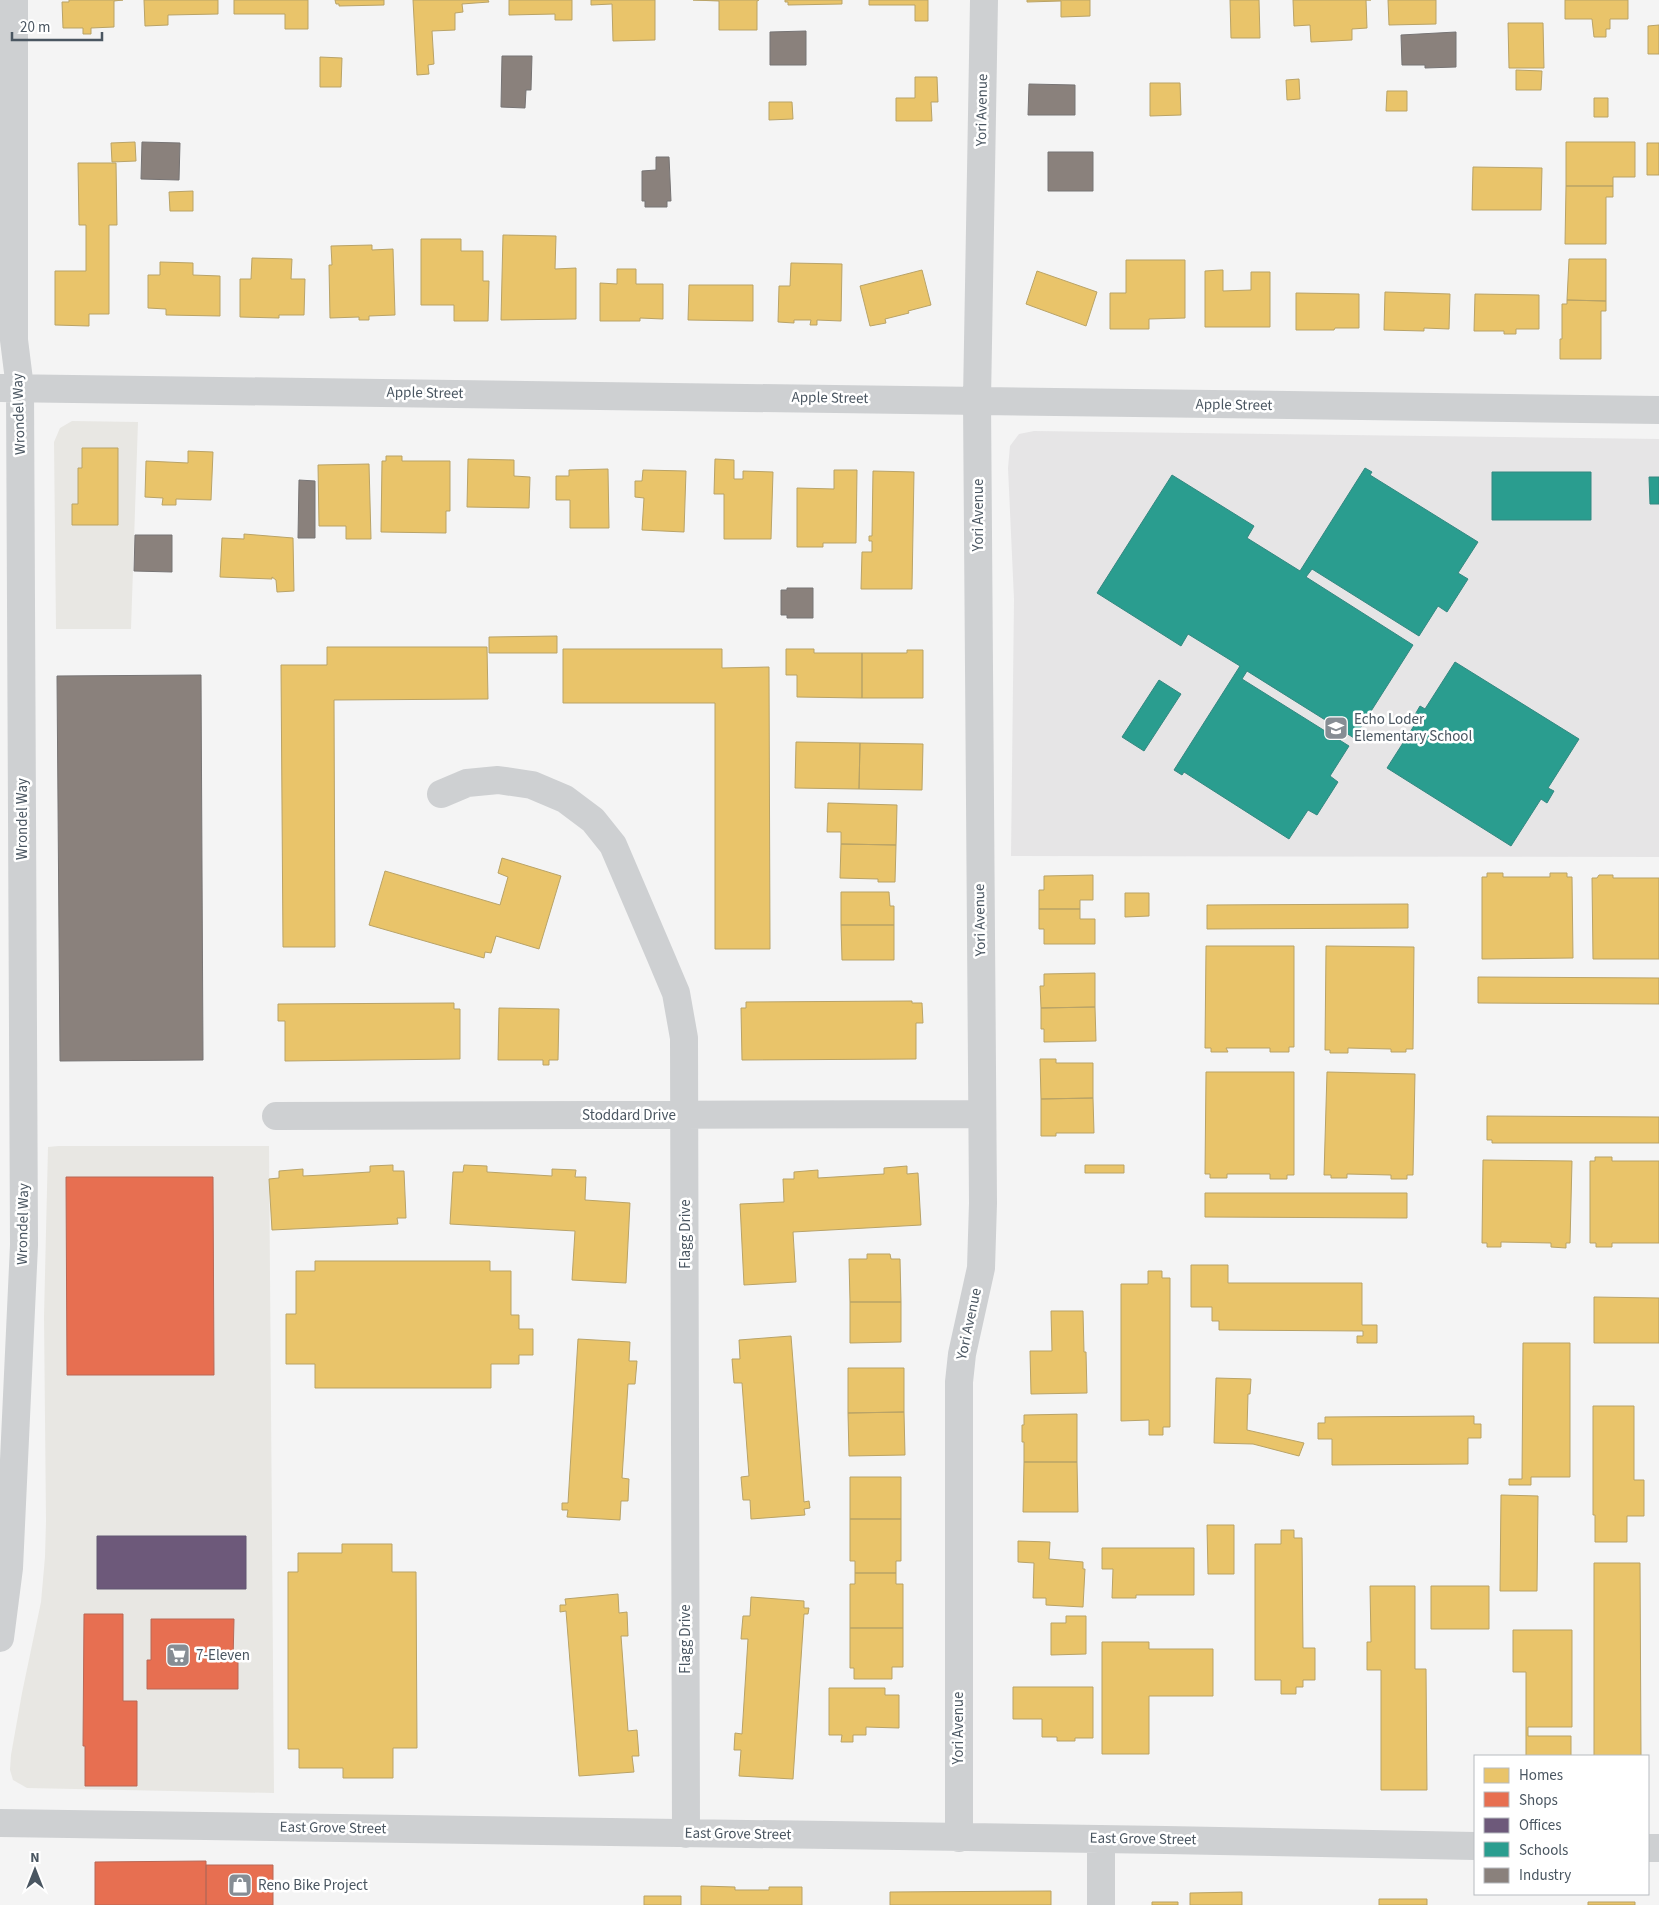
<svg xmlns="http://www.w3.org/2000/svg" width="1659" height="1905" viewBox="0 0 1659 1905" font-family="'Source Sans 3',sans-serif">
<rect width="100%" height="100%" fill="#f4f4f4"/>
<path fill="#e8e7e3" d="M72 421 138 422 131 629H56L54 442 60 428Z
M58 1146H269L274 1793 27 1788 13 1780 10 1770 11 1755 22 1693 41 1602 45 1557 46 1521 44 1317 48 1147Z"/>
<path fill="#e6e5e6" d="M1034 431 1659 439V857L1011 856 1014 599 1008 468 1010 446 1019 434Z"/>
<path fill="#e9c46a" stroke="#b9a367" d="M69 0H123L114 1V27L91 28V34H83V28H63L62 2H69Z
M144 0H218V14L168 15V25L145 26Z
M234 0H308V29H285V14H234Z
M335 0H384V5L339 6V4H336Z
M413 0H488L489 2 462 4 463 12 455 13V30L432 31 434 64 428 65 429 74 417 75Z
M509 0H572V20H555V14L509 15Z
M591 0H655V40L613 41 612 4 591 5Z
M693 0H759L757 1V30H719V1Z
M785 0H842V4L788 5V2H785Z
M869 0H928V21H915V5H869Z
M1027 0H1090V16L1061 17V1L1027 2Z
M1230 0H1259L1260 38H1231Z
M1293 0H1371H1366L1367 28 1352 29V40L1311 42 1310 25 1294 26Z
M1388 0H1436V24L1389 25Z
M1565 0H1628V19H1610V29H1606V37H1594L1592 19H1565Z
M1508 23H1543L1544 68H1509Z
M1659 25V54H1648V26Z
M320 57 342 58 341 87H320Z
M1516 70 1542 71 1541 90H1516Z
M915 77H937L938 102H931L932 121H896V98H915Z
M1299 79 1300 99 1287 100 1286 80Z
M1150 83H1180L1181 115 1150 116Z
M1387 91H1407V111H1386Z
M1594 98H1608V117H1594Z
M769 102H792L793 119 769 120Z
M135 142 136 161 112 162 111 143Z
M1566 142H1635V177H1613V186H1566Z
M1647 143H1659V175H1647Z
M78 163H116L117 225H109V314H89V326L55 325V271H86V225H79Z
M1473 167 1542 168 1541 210H1472Z
M1566 186H1613V197H1606V244H1565Z
M193 191V211H170L169 192Z
M503 235 556 236 555 269 576 268V319L501 320Z
M421 239H461V251H483V281H489L488 321H454V305H421Z
M372 245V250L393 249 395 315 369 316V320H359V317L330 318 329 265H332L331 246Z
M252 258 292 259 291 279H305L304 315H279V318L240 317V279H251Z
M1569 259H1606V301L1567 300Z
M1126 260H1185V318L1149 319V329H1110V293H1126Z
M160 262 193 263V275L220 276V316L166 315V309L148 308V275H160Z
M791 263 842 264 841 321 817 320V325H810L811 320H794V323L778 322 779 286H790Z
M617 269H636V284H663V319L640 318V321H600V283L617 284Z
M922 270 931 305 908 311 909 313 885 319 886 323 870 326 860 286Z
M1221 270H1223V291L1251 290V272H1270V327H1205V271Z
M1037 271 1097 292 1086 326 1026 304Z
M689 285H753V321L688 320Z
M1385 292 1450 294 1449 329 1424 328V331L1384 330Z
M1296 293 1359 294V328H1335L1334 330H1296Z
M1475 294 1539 295V329H1516V334H1504V331H1474Z
M1567 300 1606 301V311H1601V359H1560V339H1562V304H1567Z
M82 448H118V525H72V504H78V468H82Z
M188 451 213 452 211 500 176 499V505H162L163 498 145 497 146 461 188 463Z
M386 456H402V461H450V511H446V533L381 532 382 461H386Z
M468 459 514 460V476L530 477 529 508 467 507Z
M715 459 734 460V479H743V471L773 472 771 539H724V494H714Z
M369 464 371 539H346V526H319L318 465Z
M608 469 609 528H570V500H556V476H569V470Z
M643 470 686 471 684 532 642 530 644 498 635 497V481H642Z
M834 470H857L856 543H823V547H797V488L834 489Z
M873 471 914 472 912 589H861L862 552H872V541H869V536H872Z
M244 534 293 538 294 591 277 592 276 580 272 577V579L220 577 222 538 244 539Z
M557 636V653H489V637Z
M327 647H487L488 699 334 700 335 947H283L281 665H327Z
M563 649H722V668L769 667 770 949H715V703H563Z
M786 649H814V653H862V698L797 697V675H786Z
M907 650H923V698H862V653H907Z
M796 742 860 743 859 789 795 788Z
M860 743 923 744 922 790 859 789Z
M828 803 897 805 896 845 841 844V832H827Z
M841 844 896 845 895 882H878V879L840 878Z
M502 858 561 876 539 949 496 936 491 953 485 952 484 958 369 925 385 871 500 905 508 877 498 873Z
M1487 873H1503V877H1550V873H1567V877H1572L1573 958 1482 959V877H1487Z
M1093 875V900H1080V909H1039V890H1044V876Z
M1599 875H1613V878H1659V959H1593L1592 878H1597Z
M841 892H889L890 906H894V925H841Z
M1125 893H1149V916L1125 917Z
M1408 904V928L1207 929V905Z
M1039 909H1080V919H1095V944H1044V929H1039Z
M841 925H894V960H842Z
M1206 946H1294V1047H1289V1052H1270V1048H1226L1228 1052H1211V1048H1205Z
M1326 946 1414 947 1413 1049H1406V1052H1391V1049L1348 1048V1053H1330V1050H1325Z
M1095 973V1007L1041 1008 1040 986H1044V974Z
M1478 977 1659 978V1004L1478 1003Z
M912 1001V1003H922L923 1023H916V1059L742 1060 741 1008H746V1002Z
M454 1003V1009H460V1059L285 1061V1021H278V1004Z
M1095 1007 1096 1041 1044 1042V1029H1041V1008Z
M499 1008 559 1009 558 1060H549V1065H543V1060H498Z
M1040 1059H1056V1063H1093V1098L1041 1099Z
M1206 1072H1294V1175H1287V1179H1270V1174H1227V1178H1210V1174H1205Z
M1327 1072 1415 1074 1413 1175H1407V1179H1391V1175L1347 1174V1178H1331V1175H1324Z
M1093 1098 1094 1133H1056V1136H1041V1099Z
M1487 1116 1659 1117V1143H1492V1140H1487Z
M1595 1157H1612V1161H1659V1243H1612V1247H1596V1243H1590V1161H1595Z
M1483 1160 1572 1161 1570 1243H1566V1248L1551 1247V1243L1501 1242V1247H1487V1243H1482Z
M393 1165V1171H404L406 1218H397L398 1224 272 1230 269 1179 279 1178V1171L303 1169V1176L323 1175 370 1172V1166Z
M464 1165 487 1166V1172L552 1176V1169L576 1170 575 1177H586L585 1200 630 1203 626 1283 572 1280 575 1231 450 1224 453 1172H463Z
M1085 1165H1124V1173H1085Z
M907 1166V1174L918 1173 921 1225 793 1232 796 1282 744 1285 740 1204 784 1202 783 1179H794V1172L818 1170V1178L884 1174V1168Z
M1205 1193H1407V1218L1205 1217Z
M867 1254H890L891 1259H900L901 1302H850L849 1259H867Z
M315 1261H490V1271H511V1315H519V1329H533V1355H519V1364H491V1388H315V1364H286V1314H296V1271H315Z
M1191 1265H1228V1283H1362V1325H1377V1343H1357V1336H1363V1331L1219 1330V1321H1212V1307H1191Z
M1148 1271H1162V1278H1170V1427H1163V1435H1149V1420L1121 1421V1284H1148Z
M1594 1297 1659 1298V1343H1594Z
M850 1302H901V1342L850 1343Z
M1051 1311H1083L1084 1352H1086L1087 1393 1031 1394 1030 1351H1052Z
M791 1336 804 1502 809 1501 810 1508 804 1509 805 1515 751 1519 750 1500H743L741 1477 749 1476 742 1383H734L732 1359H740L739 1340Z
M578 1339 630 1342 629 1361H637L635 1384H628L622 1478 629 1479 628 1501H621L620 1520 567 1517 568 1510H562V1503H568Z
M1523 1343H1570V1477H1531V1485H1509V1479H1522Z
M848 1368H904V1412L848 1413Z
M1216 1378 1251 1379 1250 1394H1248L1247 1430 1304 1443 1299 1456 1253 1444 1214 1443Z
M1593 1406H1634V1480H1644V1516H1627V1542H1595V1515H1593Z
M904 1412 905 1455 849 1456 848 1413Z
M1077 1414V1462H1024V1442H1022V1425H1024V1415Z
M1474 1416V1424H1481V1438H1468V1464L1332 1465V1439H1318V1423H1325V1417Z
M1024 1462H1077L1078 1512H1023Z
M850 1477H901V1519H850Z
M1501 1495 1538 1496 1537 1591H1500Z
M850 1519H901V1561H896V1573H855V1561H850Z
M1207 1525H1234V1574H1208Z
M1281 1530H1294V1538H1302L1303 1648H1315V1680H1303V1687H1296V1694H1281V1680H1255V1544H1281Z
M1018 1541 1050 1542 1049 1559 1083 1562V1569H1085L1083 1607 1046 1605V1598H1033L1034 1563 1018 1562Z
M342 1544H392V1572H416L417 1748H393V1778H343V1768H299V1749H288V1572H298V1553H342Z
M1102 1548H1194V1595H1136V1598H1112L1113 1569H1102Z
M1594 1563H1640L1641 1756H1594Z
M855 1573H896V1584H903V1628H850V1584H855Z
M1370 1586H1415V1669H1426L1427 1790H1381V1670H1367V1642H1371Z
M1431 1586H1489V1629H1431Z
M618 1594 619 1613 627 1612 628 1636H621L628 1731 637 1730 639 1756H632L634 1772 579 1776 566 1611 560 1612V1605H566L565 1599Z
M751 1597 804 1601V1608H809L808 1614H804L793 1779 739 1776 741 1750H734L735 1733 742 1734 748 1639H741L743 1616H750Z
M1066 1616H1086V1654L1051 1655V1623H1066Z
M850 1628H903V1667H892V1679H854V1668H850Z
M1513 1630H1572V1727H1528V1736H1571V1756H1526V1672H1513Z
M1102 1642H1149V1649H1213V1696H1149V1754H1102Z
M1013 1687H1093V1738H1075V1741H1057V1737H1042V1719H1013Z
M829 1688H885V1695H899V1728L866 1727V1735H853V1742H841L842 1735H829Z
M701 1886 735 1887V1890H769V1887H802V1905H701Z
M1051 1891V1905H890V1892Z
M1242 1892V1905H1190V1893Z
M644 1896H681V1905H644Z
M1379 1899H1427V1905H1379Z
M1152 1902H1178V1905H1152Z
M1588 1902H1635V1905H1588Z"/>
<path fill="#e76f51" stroke="#b86856" d="M66 1177H213L214 1375H67Z
M84 1614H123V1701H137V1786H85V1746H83Z
M151 1619H234L233 1661H238V1689H147V1660H151Z
M206 1861V1905H95V1862Z
M206 1865H273V1905H206Z"/>
<path fill="#6d597a" stroke="#625872" d="M97 1536H246V1589H97Z"/>
<path fill="#2a9d8f" stroke="#348881" d="M1365 468 1372 472 1370 475 1478 542 1458 573 1468 579 1447 612 1438 606 1419 636 1312 569 1306 577 1413 645 1354 738 1247 671 1242 679 1349 746 1330 776 1338 782 1317 815 1308 810 1289 839 1184 772 1182 775 1174 770 1240 666 1188 634 1181 646 1097 593 1172 475 1254 526 1247 538 1300 571Z
M1492 472H1591V520H1492Z
M1649 477H1659V504H1650Z
M1455 662 1579 739 1548 788 1554 791 1547 803 1541 799 1511 846 1387 768 1417 721 1413 718 1420 706 1425 709Z
M1159 680 1181 694 1144 751 1122 737Z"/>
<path fill="#8a817c" stroke="#777474" d="M806 31V65H770V32Z
M1456 32V67L1425 68V65H1402L1401 35Z
M502 56H532L531 90H526L525 108 501 107Z
M1029 84 1075 85V115H1028Z
M142 142 180 143 179 180 141 179Z
M1048 152H1093V191H1048Z
M656 157H669L671 201H667V207H645V201H642V171L656 170Z
M299 480 315 481V538H298Z
M135 535H172V572L134 571Z
M787 588H813V618H787V615H781V590H787Z
M201 675 203 1060 60 1061 57 676Z"/>
<g fill="none" stroke-linecap="round" stroke-linejoin="round">
<path stroke="#ced0d2" stroke-width="28" d="M0 388 1659 410
M441 794 467 783 498 780 532 785 565 799 593 820 613 845 660 955 676 993 684 1038 686 1834
M276 1116 982 1114
M0 1638 9 1568 24 1245 20 388 14 340V0
M0 1823 1166 1840 1475 1846
M959 1838V1382L962 1354 981 1268 983 1203 977 400 984 0
M1101 1839V1905
M1648 1848H1659"/>
</g>
<defs>
<g id="school-square" transform="scale(1.25)"><rect x="-9" y="-9" width="18" height="18" rx="4" fill="#868d94" stroke="#fff"/><path d="M0-5L7-2L0 1L-7-2ZM-4 1L0 2.5L4 1V4Q0 6-4 4Z" fill="#fff"/></g>
<g id="supermarket-square" transform="scale(1.25)"><rect x="-9" y="-9" width="18" height="18" rx="4" fill="#868d94" stroke="#fff"/><path d="M-6-5.5h2.5l.6 2H6L4.5 2H-2.5L-4.4-4H-6ZM-1.5 3.2a1.3 1.3 0 1 0 .1 0ZM3 3.2a1.3 1.3 0 1 0 .1 0Z" fill="#fff"/></g>
<g id="shop-square" transform="scale(1.25)"><rect x="-9" y="-9" width="18" height="18" rx="4" fill="#868d94" stroke="#fff"/><path d="M-5-2.5h2.3a2.7 3.5 0 0 1 5.4 0H5L5.5 6h-11ZM-1.5-2.5h3a1.5 2.3 0 0 0-3 0Z" fill="#fff"/></g>
</defs>
<g fill-rule="evenodd">
<use href="#school-square" x="1336" y="728"/>
<use href="#supermarket-square" x="178" y="1655"/>
<use href="#shop-square" x="240" y="1885"/>
</g>
<g text-anchor="middle" dominant-baseline="central" stroke-width="5" stroke-linejoin="round" paint-order="stroke">
<g font-size="15" fill="#4a5661" stroke="#fff">
<text transform="translate(982 110) rotate(-89)">Yori Avenue</text>
<text transform="translate(425 393) rotate(1)">Apple Street</text>
<text transform="translate(830 398) rotate(1)">Apple Street</text>
<text transform="translate(1234 405) rotate(1)">Apple Street</text>
<text transform="translate(19 414) rotate(-92)">Wrondel Way</text>
<text transform="translate(978 515) rotate(-90)">Yori Avenue</text>
<text transform="translate(22 819) rotate(-90)">Wrondel Way</text>
<text transform="translate(980 920) rotate(-91)">Yori Avenue</text>
<text x="629" y="1115">Stoddard Drive</text>
<text transform="translate(23 1224) rotate(-89)">Wrondel Way</text>
<text transform="translate(685 1234) rotate(-90)">Flagg Drive</text>
<text transform="translate(969 1324) rotate(-78)">Yori Avenue</text>
<text transform="translate(685 1639) rotate(-90)">Flagg Drive</text>
<text transform="translate(958 1728) rotate(-90)">Yori Avenue</text>
<text transform="translate(333 1828) rotate(1)">East Grove Street</text>
<text transform="translate(738 1834) rotate(1)">East Grove Street</text>
<text transform="translate(1143 1839) rotate(1)">East Grove Street</text>
</g>
<g font-size="15" fill="#4a5661" stroke="#fff" text-anchor="start">
<text x="1354" y="719">Echo Loder<tspan x="1354" dy="17">Elementary School</tspan></text>
<text x="196" y="1655">7-Eleven</text>
<text x="258" y="1885">Reno Bike Project</text>
</g>
</g>
<rect x="1474" y="1755" width="175" height="140" fill="#ffffff" stroke="#b7bbc0"/>
<rect x="1484" y="1768" width="25" height="15" fill="#e9c46a" stroke="#b7bbc0"/>
<text x="1519" y="1780" font-size="15" fill="#4a5661">Homes</text>
<rect x="1484" y="1792" width="25" height="15" fill="#e76f51" stroke="#b7bbc0"/>
<text x="1519" y="1805" font-size="15" fill="#4a5661">Shops</text>
<rect x="1484" y="1818" width="25" height="15" fill="#6d597a" stroke="#b7bbc0"/>
<text x="1519" y="1830" font-size="15" fill="#4a5661">Offices</text>
<rect x="1484" y="1842" width="25" height="15" fill="#2a9d8f" stroke="#b7bbc0"/>
<text x="1519" y="1855" font-size="15" fill="#4a5661">Schools</text>
<rect x="1484" y="1868" width="25" height="15" fill="#8a817c" stroke="#b7bbc0"/>
<text x="1519" y="1880" font-size="15" fill="#4a5661">Industry</text>
<g transform="translate(35 1870)" stroke="#ffffff" stroke-width="4" paint-order="stroke">
<path d="M0-4L9 19L0 12L-9 19Z" fill="#4a5661"/>
<text y="-8" font-size="14" font-weight="bold" text-anchor="middle" fill="#4a5661">N</text>
</g>
<path d="M12 32v8h90v-8" fill="none" stroke="#4a5661" stroke-width="2.5"/>
<text x="20" y="32" font-size="15" fill="#4a5661" stroke="#ffffff" stroke-width="4" paint-order="stroke">20 m</text>
</svg>
